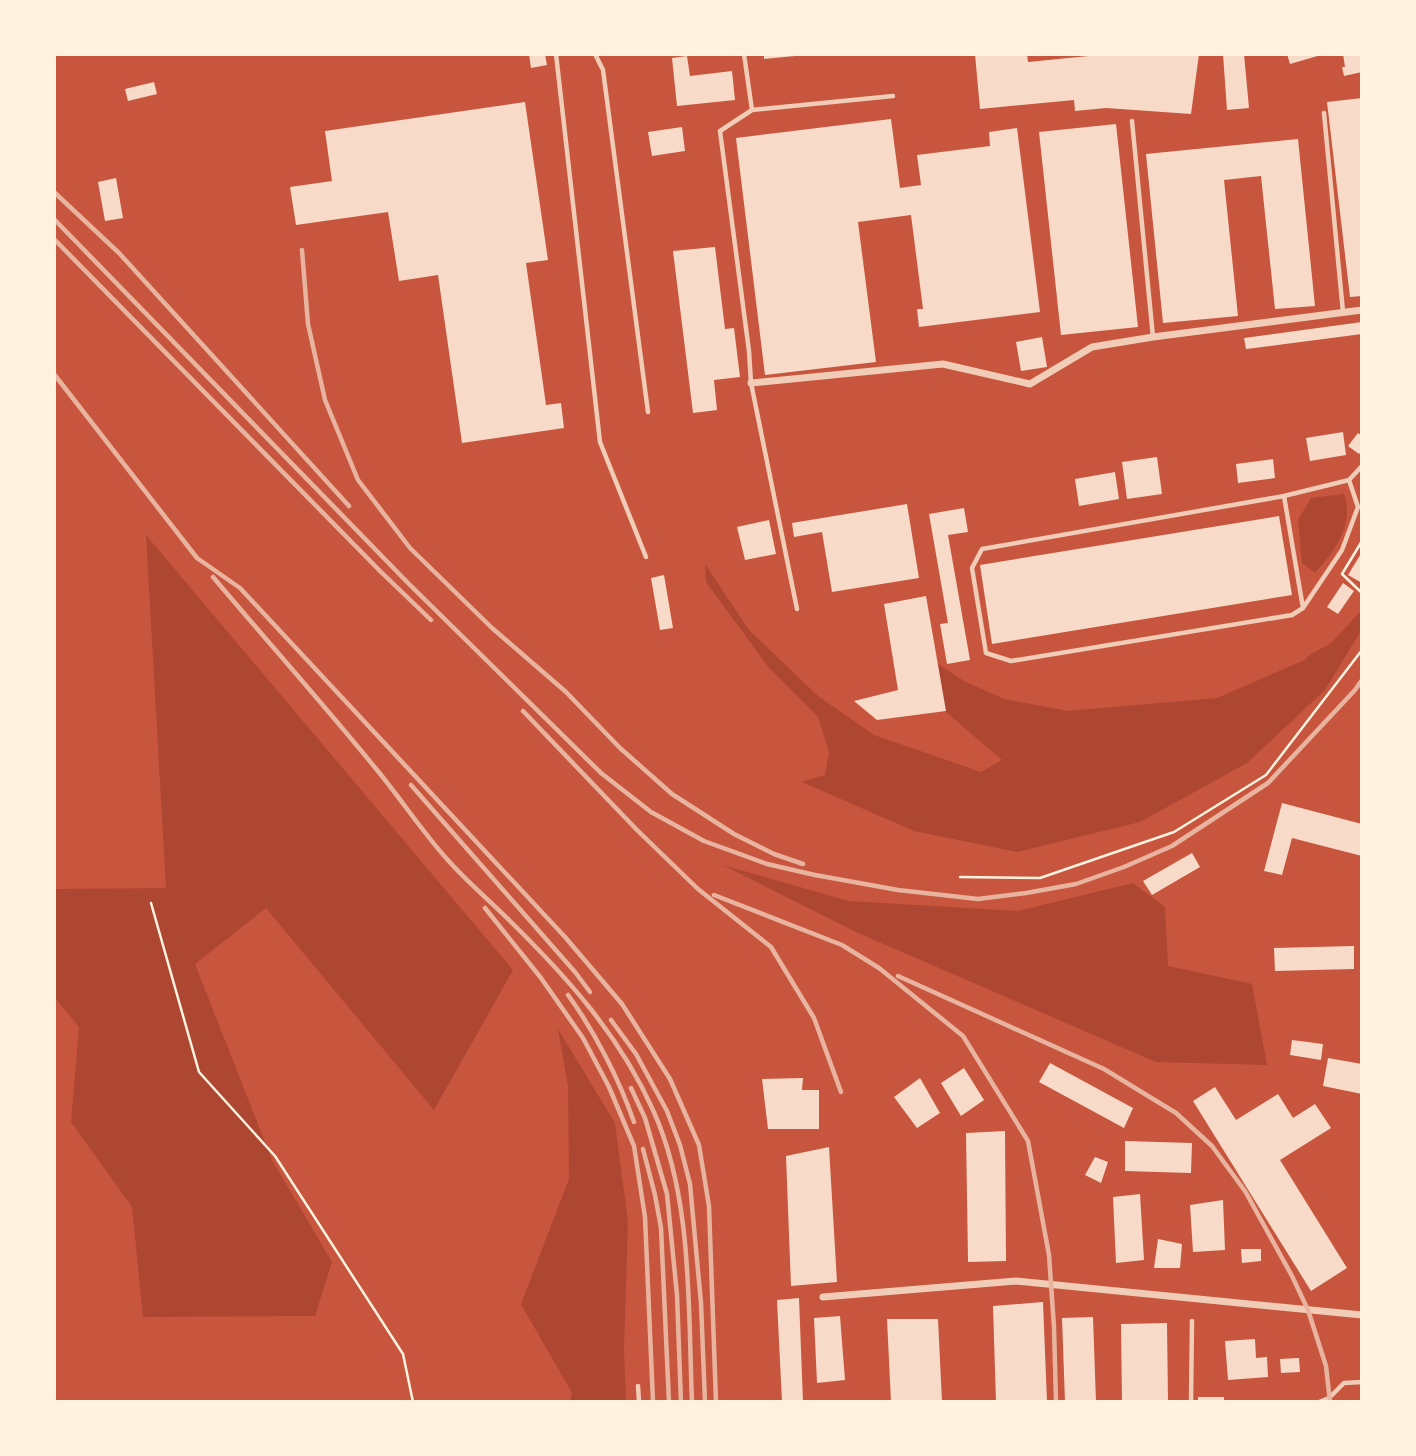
<svg xmlns="http://www.w3.org/2000/svg" width="1416" height="1456" viewBox="0 0 1416 1456" font-family="Roboto,sans-serif">
<rect width="100%" height="100%" fill="#c8553d"/>
<path fill="#ae4732" d="M1344 494C1355 524 1334 552 1315 573L1302 563 1298 520 1311 498Z
M146 535 513 970 434 1110 266 908 195 964 272 1160 332 1262 315 1316 143 1317 132 1207 71 1122 79 1027 54 997V889L166 888Z
M705 564 749 630 818 696 874 735 981 772 1002 760 940 707 935 662 964 681 1004 699 1068 711 1217 698 1305 660 1308 656 1331 643 1362 610V629L1325 690 1247 763 1140 822 1017 852 914 831 802 782 825 775 829 752 818 717 769 668 706 582Z
M723 865 849 901 1018 911 1133 883 1165 907 1168 966 1252 984 1267 1065 1156 1062 856 932Z
M558 1029 615 1123 628 1222 624 1349 626 1402H570L572 1393 521 1304 569 1179 568 1086Z"/>
<path fill="#f7dbc8" d="M529 54H545L547 65 531 68Z
M764 54H795V56L764 59Z
M975 54H1027L1028 62 1109 54H1199L1191 114 1106 108 1075 111 1074 100 980 109Z
M1223 54H1244L1249 108 1227 110Z
M1287 54H1321V55L1290 64Z
M1343 54H1362V72L1344 76 1342 67H1345Z
M687 56 690 76 732 71 735 100 677 106 672 58Z
M154 82 157 94 128 101 125 89Z
M1362 98V296L1350 297 1327 102Z
M525 102 548 260 526 263 546 405 561 403 564 428 462 443 438 275 399 281 388 212 296 225 290 187 332 181 325 131Z
M891 119 900 188 921 185 917 155 990 146 989 132 1017 128 1040 312 919 327 917 309H923L911 215 858 222 876 362 765 375 736 138Z
M1116 124 1138 327 1061 335 1039 132Z
M682 127 685 151 652 156 648 132Z
M1298 139 1315 306 1275 309 1261 176 1224 180 1238 316 1163 323 1146 154Z
M116 178 123 218 105 221 98 182Z
M715 247 725 329 734 328 740 377 714 380 717 410 693 413 673 251Z
M1362 322V334L1246 349 1244 338Z
M1042 337 1047 367 1021 371 1016 342Z
M1343 432 1346 455 1310 461 1306 438Z
M1358 433 1362 436V451L1359 454 1348 446Z
M1157 457 1162 494 1127 499 1122 462Z
M1273 459 1275 478 1238 483 1236 464Z
M1115 472 1119 499 1079 506 1075 479Z
M907 504 919 578 832 592 822 532 794 537 792 523Z
M964 508 968 532 948 535 970 660 947 664 940 624 948 623 929 514Z
M1279 516 1292 595 992 644 980 565Z
M769 520 776 554 745 560 737 527Z
M1362 552V583L1348 575Z
M664 575 673 628 660 630 651 578Z
M1343 583 1354 591 1338 614 1327 607Z
M926 596 946 711 877 720 854 701 898 690 884 604Z
M1282 803 1362 824V856L1292 838 1282 875 1264 871Z
M1192 853 1200 867 1152 895 1143 881Z
M1354 946V969L1275 971 1274 948Z
M1292 1040 1323 1044 1321 1060 1290 1055Z
M1328 1058 1362 1064V1094L1323 1086Z
M1050 1063 1133 1108 1124 1128 1039 1082Z
M964 1068 984 1100 961 1116 941 1083Z
M803 1078 802 1090H819V1129H768L762 1079Z
M920 1078 940 1113 917 1128 894 1097Z
M1215 1087 1236 1120 1278 1094 1293 1118 1315 1104 1331 1128 1280 1160 1347 1268 1311 1291 1193 1101Z
M1005 1131 1006 1261 968 1262 966 1133Z
M1125 1141 1192 1143 1191 1173 1125 1171Z
M829 1147 837 1282 791 1286 786 1156Z
M1095 1157 1108 1162 1101 1183 1085 1175Z
M1140 1194 1144 1260 1116 1263 1113 1197Z
M1223 1200 1225 1250 1193 1252 1190 1205Z
M1158 1239 1182 1244 1180 1268H1154Z
M1241 1249H1261V1261L1242 1263Z
M799 1298 803 1402H782L777 1300Z
M1043 1302 1047 1402H996L993 1306Z
M840 1316 845 1380 817 1383 814 1318Z
M1093 1317 1096 1402H1065L1062 1318Z
M887 1319H938L942 1402H891Z
M1167 1323 1168 1402H1122L1121 1324Z
M1255 1339 1256 1358 1267 1357 1268 1377 1228 1380 1225 1341Z
M1299 1358 1300 1372 1281 1373 1280 1359Z
M1198 1397H1224V1402H1198Z"/>
<g fill="none" stroke-linecap="round" stroke-linejoin="round">
<path stroke="#fff3e0" stroke-width="2.5" d="M1362 541 1342 574 1362 593
M960 877 1040 878 1174 832 1266 775 1362 650
M151 903 199 1072 275 1156 403 1354 413 1402"/>
<path stroke="#f1ccb7" stroke-width="4.5" d="M556 54 600 442 646 557
M595 54 603 70 648 412
M744 54 752 110 720 131 749 351 751 383 797 609
M752 110 893 96
M1324 113 1343 312
M1132 121 1153 337
M1349 480 1358 507 1342 550 1303 608 1292 615 1011 661 986 653 972 568 982 549 1284 496 1349 480 1362 466
M1284 496 1303 608
M638 1386 639 1402
M1191 1402 1192 1321
M1319 1402 1329 1398 1344 1383 1362 1382"/>
<path stroke="#f1ccb7" stroke-width="7" d="M751 383 943 364 1030 384 1092 347 1153 337 1362 310
M823 1297 1016 1281 1362 1315"/>
<path stroke="#e9b49f" stroke-width="4.5" d="M54 192 119 253 349 506
M54 219 408 583 601 773 651 812 704 841 767 864 815 875 898 890 978 899 1026 893 1076 884 1124 867 1172 846 1268 783 1355 690 1362 680
M54 239 381 572 431 620
M302 250 308 324 325 400 358 480 410 548 492 628 566 692 620 748 672 794 734 834 774 854 803 864
M54 374 197 558 240 588 565 937 622 1004 670 1079 699 1145 709 1206 716 1402
M213 577C267 641 324 705 377 770 401 799 421 830 446 858 465 880 489 900 510 921 567 977 620 1036 653 1110 693 1198 688 1307 692 1402
M523 711 637 830 698 889 771 947 814 1018 841 1092
M411 785 575 972 590 992
M714 895 842 945 879 968 963 1036 1028 1141 1049 1255 1054 1327 1056 1402
M485 908 541 978 583 1038 609 1087 634 1146 645 1217 653 1402
M898 976 1104 1069 1176 1113 1212 1146 1245 1191 1292 1276 1308 1310 1326 1366 1330 1402
M568 995C595 1032 619 1079 634 1122
M611 1020 636 1054 667 1111 680 1145 690 1184 701 1303 705 1402
M631 1088 645 1118 667 1194 677 1295 681 1402
M643 1149 655 1195 661 1228 669 1402"/>
</g>
<rect width="1416" height="1456" fill="none" stroke="#fff3e0" stroke-width="112"/>
</svg>
